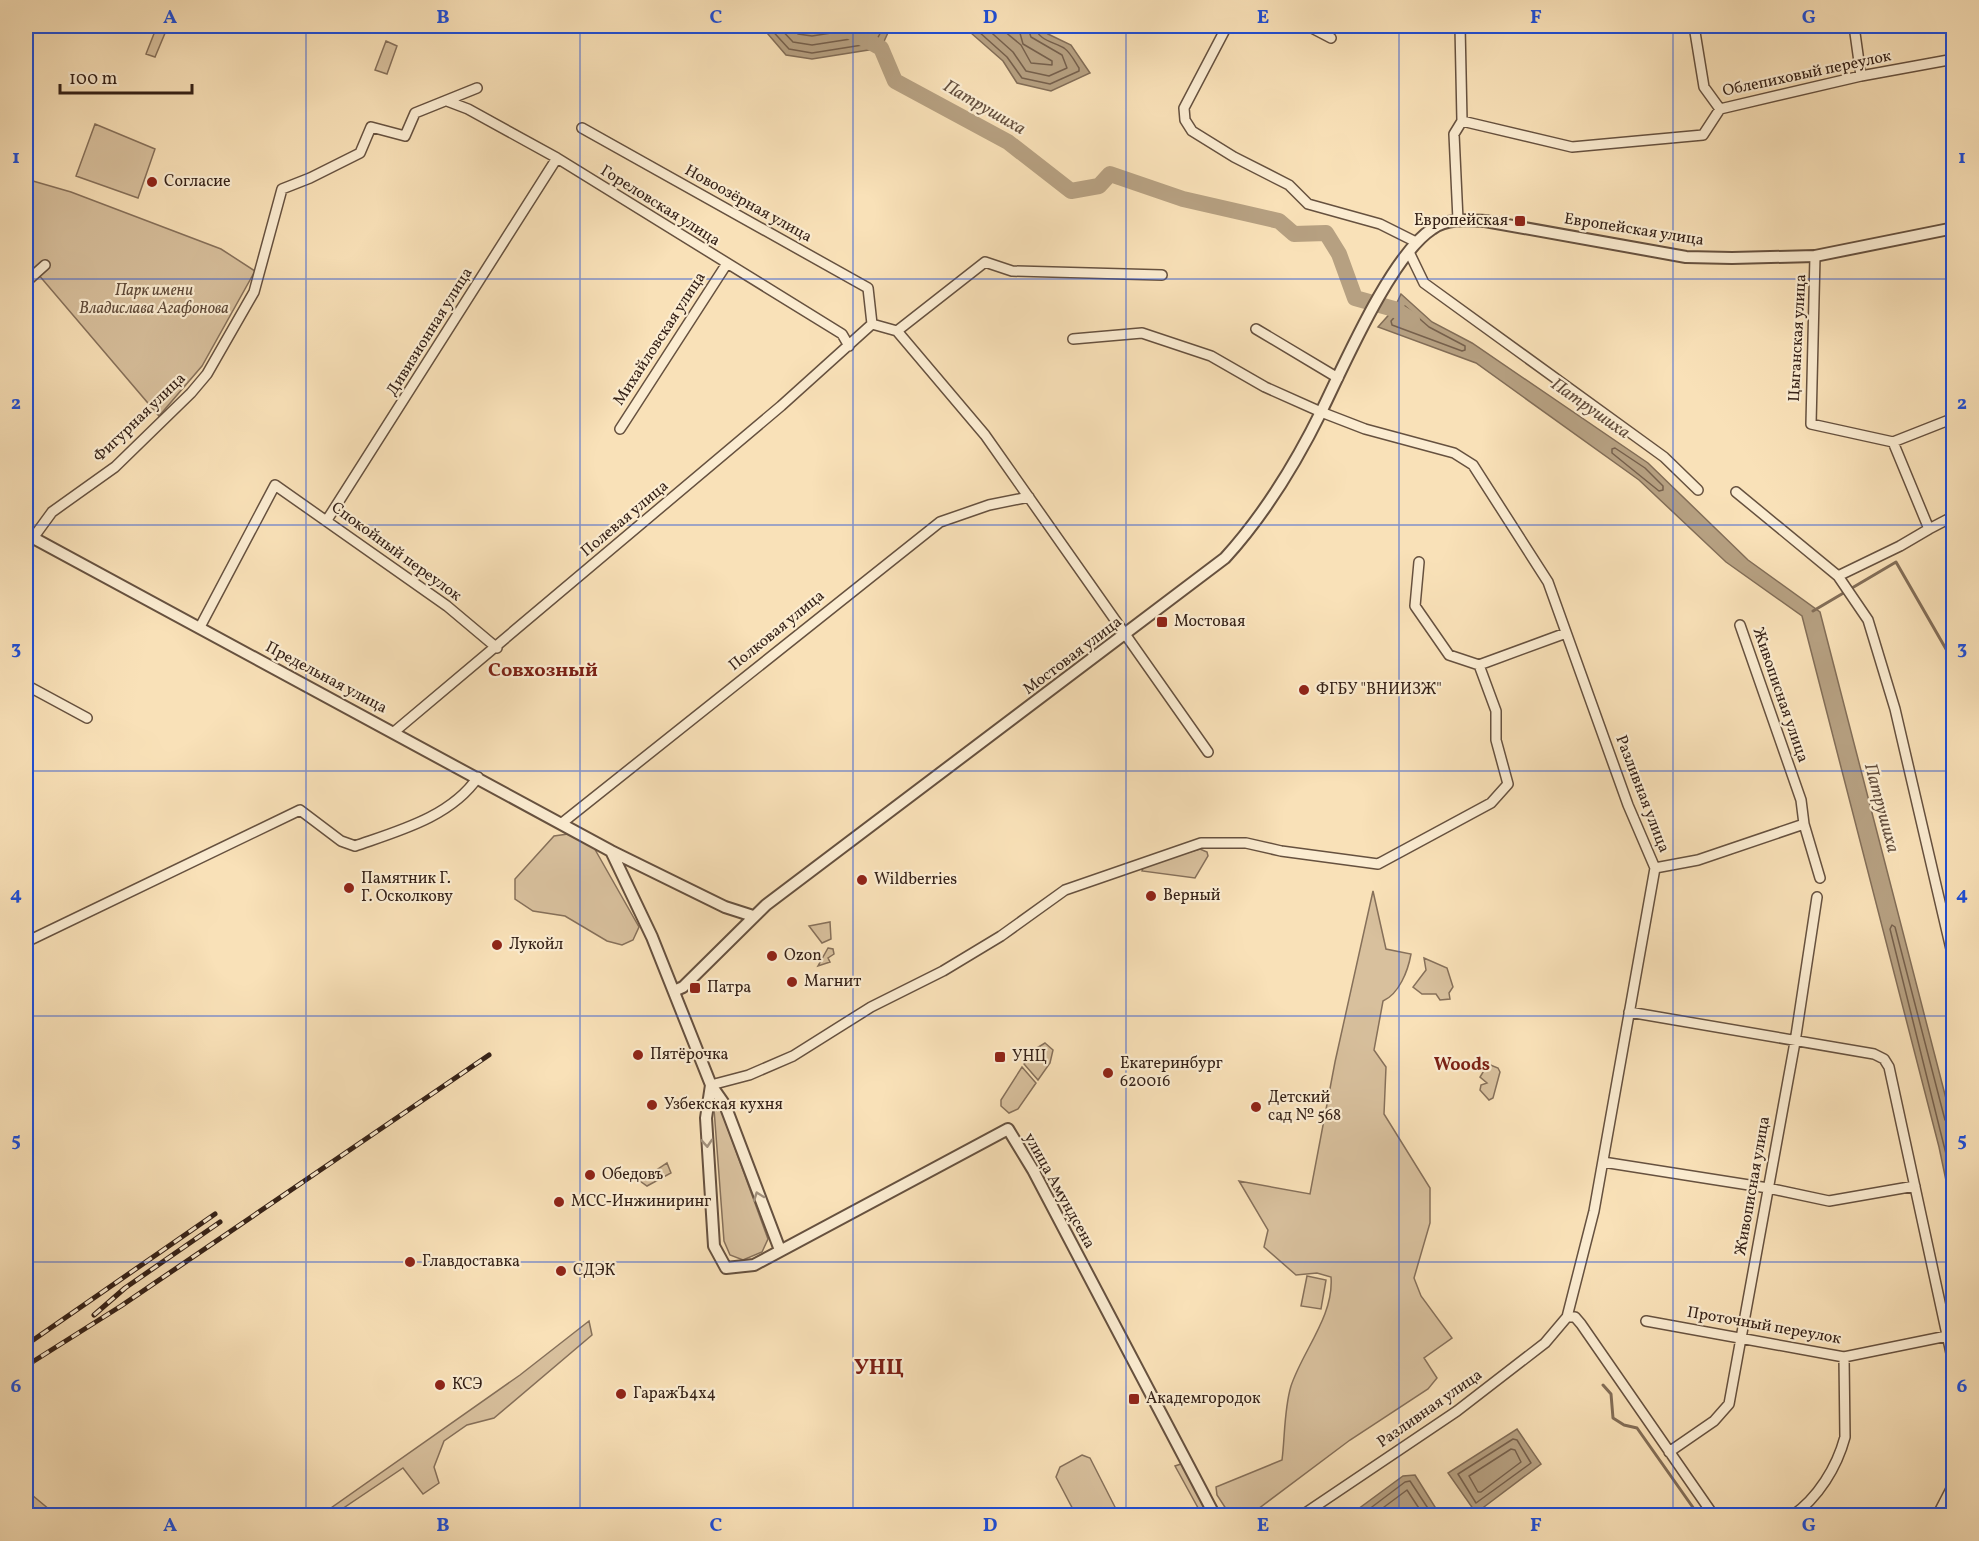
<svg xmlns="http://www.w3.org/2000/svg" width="1979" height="1541" viewBox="0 0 1979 1541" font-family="Vollkorn,serif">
<rect width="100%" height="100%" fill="#f9e1b8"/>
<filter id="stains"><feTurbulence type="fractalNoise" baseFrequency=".00333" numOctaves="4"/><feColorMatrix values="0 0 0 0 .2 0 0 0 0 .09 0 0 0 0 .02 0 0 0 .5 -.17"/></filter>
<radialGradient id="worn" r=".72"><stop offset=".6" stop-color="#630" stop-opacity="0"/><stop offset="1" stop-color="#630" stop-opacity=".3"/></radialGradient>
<path fill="#d8c09d" stroke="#86705a" stroke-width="1.5" d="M157 26H168L155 57 146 54Z
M386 41 397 46 387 74 375 70Z
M95 124 155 149 138 198 76 176Z
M26 179 71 192 221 249 255 271 202 366 159 416 26 260Z
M568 834 593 846 639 927 633 940 622 945 607 941 565 916 533 911 515 899V879L554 836Z
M1200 849 1207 852 1208 856 1195 878 1142 871 1144 865Z
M1373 891 1386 949 1411 954C1408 971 1399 994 1383 1001L1374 1050 1386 1067 1384 1114 1430 1188V1223L1414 1278 1421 1296 1452 1338 1424 1358 1437 1378 1428 1389 1350 1440 1250 1515H1230L1217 1495 1216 1487 1282 1460C1285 1437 1284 1409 1291 1386 1303 1350 1334 1316 1331 1277L1317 1273 1296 1275 1264 1247 1268 1230 1239 1181 1310 1194 1335 1062Z
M830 922 831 939 822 943 809 926Z
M828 948 833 949 834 954 828 958 830 962 818 966Z
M1424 958 1447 968 1453 987 1449 993 1450 999 1440 1000 1436 994H1422L1413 987 1426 970Z
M1045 1043 1053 1050 1050 1063 1038 1080 1024 1064 1035 1049Z
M1488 1064 1498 1068 1500 1072 1493 1098 1489 1100 1480 1090 1481 1085 1487 1083 1480 1077Z
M1022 1067 1036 1083 1018 1109 1009 1113 1001 1106V1100Z
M720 1107 768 1239 762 1252 743 1260 730 1255 724 1241 714 1109Z
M667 1163 671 1173 647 1186 640 1181Z
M1307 1276 1326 1280 1321 1309 1301 1306Z
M589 1321 592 1335 494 1418 467 1425 444 1441 434 1467 439 1483 423 1494 403 1468 333 1515H321L520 1375Z
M1082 1455 1090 1458 1117 1511 1116 1515H1076L1056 1477 1060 1467Z
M1181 1464 1209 1515H1202L1175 1466Z
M26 1490 56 1515H26Z"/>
<path fill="#b6a081" stroke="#826d57" stroke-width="1.5" d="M761 26H891L881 48 812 59 786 55Z
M971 26H1038L1048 34 1071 45 1090 73 1051 91 1017 83 1003 61 971 33Z
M1401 294 1432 322 1472 343 1648 463 1748 560 1820 612 1950 1114 1954 1137 1953 1214 1939 1147 1802 616 1726 562 1639 480 1476 363 1378 327 1394 309Z
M1517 1429 1541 1464 1476 1513 1448 1473Z
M1415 1475 1440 1515H1350L1403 1476Z"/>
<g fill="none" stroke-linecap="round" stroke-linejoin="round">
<path stroke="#76604c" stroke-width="1.5" d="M768 26 789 49 812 53 875 43 884 26
M778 26 793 42 812 45 870 36 876 26
M790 26 798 34 812 36 863 28 866 26
M977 26 978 31 1007 57 1022 78 1050 84 1079 71V68C1075 62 1071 53 1064 48 1054 42 1037 40 1035 26
M984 26 1013 52 1026 71 1049 76 1067 68 1062 55 1031 37 1027 26
M998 26 1021 45 1031 63 1052 65V61L1023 44 1018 26
M1405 306 1429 327 1465 346V350L1462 351 1392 325 1391 321Z
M1615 448 1645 468 1663 486V490L1659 491 1612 453V449Z
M1954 1126 1945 1120 1895 927 1892 925 1890 929 1954 1186
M1513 1439 1517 1440 1531 1463 1476 1503 1458 1474Z
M1511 1449 1515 1450 1521 1462 1481 1492H1478L1469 1476Z
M1360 1516 1405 1482 1410 1481 1433 1516
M1372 1516 1407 1490 1424 1516"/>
<path stroke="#826d57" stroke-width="3" d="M1813 611 1896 562 1954 663
M1603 1385 1611 1394 1613 1418 1624 1425 1637 1428 1699 1516"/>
<path stroke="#b6a081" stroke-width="16" d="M841 26 881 48 895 81 1008 142 1071 191 1099 186 1110 174 1183 199 1279 221 1294 234 1326 233 1339 254 1355 298 1394 309 1412 320"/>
<g stroke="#66513f" stroke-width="12">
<path id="minor" d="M1227 26 1184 108 1185 120 1192 131 1234 157 1289 185 1308 204 1380 224 1416 242
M1308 26 1331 38
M1694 26 1704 87 1720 109 1861 76 1954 59
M1854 26 1861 76
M447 101 468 109 557 158 842 334 849 346
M1462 121 1572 147 1703 135 1720 109
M582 128 868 288 872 324
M1458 220 1454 134 1462 121 1460 26
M1409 252 1424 283 1664 457 1698 490
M1815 256 1811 424 1893 442 1929 529 1954 516
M26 282 45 265
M872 324 897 331 985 435 1208 752
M1256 329 1338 378
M897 331 985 262 1012 271 1162 275
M1073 339 1142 333 1211 356 1265 387 1321 412 1365 429 1454 453 1473 465 1548 582 1628 805 1655 868 1594 1211 1567 1317 1545 1343 1457 1411 1301 1516
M620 429 726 265
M1893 442 1954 418
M1736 492 1838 576 1868 620 1895 709 1954 962
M327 520 557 158
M33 538 52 512 115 467 191 393 207 374 254 292 282 189 310 178 360 153 371 127 405 136 415 113 477 88
M1419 562 1415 606 1449 655 1479 665 1566 633
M1838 576 1900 546 1929 529
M1740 625 1801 800 1804 824 1820 878
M200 627 275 485 447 606 497 648
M26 685 87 718
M394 732 781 406 872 324
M562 823 940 522 989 505 1029 497
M1655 868 1698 860 1804 824
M26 942 300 810 341 841 355 846C398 831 451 817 478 777
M1629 1012 1874 1054 1884 1059 1889 1067 1954 1367
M711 1085 749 1075 793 1056 871 1007 943 971 1001 936 1065 890 1201 843H1246L1281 851 1378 864 1491 803 1508 784 1496 740V711L1479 665
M1603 1162 1768 1188 1829 1201 1915 1186
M1567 1317H1575L1581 1324 1714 1516
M1646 1321 1844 1357 1947 1336
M1669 1452 1714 1421 1729 1404 1795 1042 1817 897
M1792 1516C1818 1498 1837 1467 1845 1437L1844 1357
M1937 1516 1954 1483"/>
</g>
<g stroke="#66513f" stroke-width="14">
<path id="tertiary" d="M26 534 611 851 725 907 753 916
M611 851 652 937 711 1085 725 1105 780 1250
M674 991 683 987 766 905 1225 558C1265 514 1296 463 1322 410 1345 363 1391 256 1432 229 1447 218 1468 220 1485 221L1686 257 1732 258 1815 256 1954 228
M711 1085 706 1118 714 1246 726 1268 754 1265 1008 1129 1033 1170 1215 1516"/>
</g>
<use href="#minor" stroke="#fbecd1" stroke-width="9"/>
<use href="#tertiary" stroke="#fbecd1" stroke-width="10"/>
<g stroke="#352117" stroke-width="5">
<path id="rail" d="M94 1315 125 1288 220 1222
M26 1345 215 1214
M26 1366 121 1306 489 1055"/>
</g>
<use href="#rail" stroke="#fbecd1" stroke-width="3" stroke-dasharray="9" stroke-linecap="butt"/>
</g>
<defs><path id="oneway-chevron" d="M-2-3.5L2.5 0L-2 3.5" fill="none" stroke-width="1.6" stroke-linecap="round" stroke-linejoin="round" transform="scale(1.5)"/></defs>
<g stroke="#a2917d">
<use href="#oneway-chevron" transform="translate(707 1143) rotate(86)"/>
<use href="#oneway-chevron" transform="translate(758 1196) rotate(-110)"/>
</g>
<path fill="none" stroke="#1d4ed8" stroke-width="1.5" stroke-opacity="0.55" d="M306 26V1516M580 26V1516M853 26V1516M1126 26V1516M1399 26V1516M1673 26V1516M26 279H1954M26 525H1954M26 771H1954M26 1016H1954M26 1262H1954"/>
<g fill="#8f2418" stroke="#fbecd1" stroke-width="2">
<circle cx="152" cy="182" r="6"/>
<rect x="1514" y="215" width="12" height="12" rx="3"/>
<rect x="1156" y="616" width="12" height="12" rx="3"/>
<circle cx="1304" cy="690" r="6"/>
<circle cx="862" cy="880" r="6"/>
<circle cx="349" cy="888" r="6"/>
<circle cx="1151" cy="896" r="6"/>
<circle cx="497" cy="945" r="6"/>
<circle cx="772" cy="956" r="6"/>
<circle cx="792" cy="982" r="6"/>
<rect x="689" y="982" width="12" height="12" rx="3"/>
<circle cx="638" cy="1055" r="6"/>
<rect x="994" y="1051" width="12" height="12" rx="3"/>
<circle cx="1108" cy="1073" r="6"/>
<circle cx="652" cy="1105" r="6"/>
<circle cx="1256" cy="1107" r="6"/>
<circle cx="590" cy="1175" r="6"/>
<circle cx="559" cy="1202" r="6"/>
<circle cx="410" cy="1262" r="6"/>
<circle cx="561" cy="1271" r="6"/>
<circle cx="440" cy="1385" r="6"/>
<circle cx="621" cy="1394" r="6"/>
<rect x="1128" y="1393" width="12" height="12" rx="3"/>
</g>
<g text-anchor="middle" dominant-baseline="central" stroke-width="4.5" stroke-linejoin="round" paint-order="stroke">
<g font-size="16" fill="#352117" stroke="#fbecd1">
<text transform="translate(1807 74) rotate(-12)">Облепиховый переулок</text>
<text transform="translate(748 204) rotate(29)">Новоозёрная улица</text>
<text transform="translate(660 206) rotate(32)">Гореловская улица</text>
<text transform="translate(1634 230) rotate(9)">Европейская улица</text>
<text transform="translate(430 332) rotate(-58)">Дивизионная улица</text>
<text transform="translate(1798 338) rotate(-87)">Цыганская улица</text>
<text transform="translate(660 339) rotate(-57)">Михайловская улица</text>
<text transform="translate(140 418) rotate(-44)">Фигурная улица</text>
<text transform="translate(625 519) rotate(-40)">Полевая улица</text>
<text transform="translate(396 552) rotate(36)">Спокойный переулок</text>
<text transform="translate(777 631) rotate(-39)">Полковая улица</text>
<text transform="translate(1073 656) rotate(-37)">Мостовая улица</text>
<text transform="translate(326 678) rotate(28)">Предельная улица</text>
<text transform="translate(1780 695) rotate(71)">Живописная улица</text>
<text transform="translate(1642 794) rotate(69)">Разливная улица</text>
<text transform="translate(1753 1186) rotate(-80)">Живописная улица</text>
<text transform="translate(1059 1191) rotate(61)">улица Амундсена</text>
<text transform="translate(1764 1326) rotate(10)">Проточный переулок</text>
<text transform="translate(1430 1409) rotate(-35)">Разливная улица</text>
</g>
<g font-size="16" fill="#352117" stroke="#fbecd1" text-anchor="start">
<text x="164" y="182">Согласие</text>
<text x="1508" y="221" text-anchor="end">Европейская</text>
<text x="1174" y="622">Мостовая</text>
<text x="1316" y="690">ФГБУ "ВНИИЗЖ"</text>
<text x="361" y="879">Памятник Г.<tspan x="361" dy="18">Г. Осколкову</tspan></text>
<text x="874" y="880">Wildberries</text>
<text x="1163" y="896">Верный</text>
<text x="509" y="945">Лукойл</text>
<text x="784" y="956">Ozon</text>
<text x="804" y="982">Магнит</text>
<text x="707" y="988">Патра</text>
<text x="650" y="1055">Пятёрочка</text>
<text x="1012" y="1057">УНЦ</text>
<text x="1120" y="1064">Екатеринбург<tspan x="1120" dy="18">620016</tspan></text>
<text x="1268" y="1098">Детский<tspan x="1268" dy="18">сад № 568</tspan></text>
<text x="664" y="1105">Узбекская кухня</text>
<text x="602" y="1175">Обедовъ</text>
<text x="571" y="1202">МСС-Инжиниринг</text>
<text x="422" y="1262">Главдоставка</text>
<text x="573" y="1271">СДЭК</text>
<text x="452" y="1385">КСЭ</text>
<text x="633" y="1394">ГаражЪ4х4</text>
<text x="1146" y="1399">Академгородок</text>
</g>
<g font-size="16" font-style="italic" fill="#5e4938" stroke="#fbecd1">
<text x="154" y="291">Парк имени<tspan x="154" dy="18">Владислава Агафонова</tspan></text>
</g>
<g font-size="18" font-style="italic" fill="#624d3c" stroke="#fbecd1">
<text transform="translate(984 108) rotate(30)">Патрушиха</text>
<text transform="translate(1590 409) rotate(35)">Патрушиха</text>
<text transform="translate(1881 808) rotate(75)">Патрушиха</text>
</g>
<g font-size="18" font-weight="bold" fill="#7a1f14" stroke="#fbecd1">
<text x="1462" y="1065">Woods</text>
</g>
<g font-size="20" font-weight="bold" fill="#7a1f14" stroke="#fbecd1">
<text x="543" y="671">Совхозный</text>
</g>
<g font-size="22" font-weight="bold" fill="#7a1f14" stroke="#fbecd1">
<text x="879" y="1368">УНЦ</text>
</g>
</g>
<rect width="1979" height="1541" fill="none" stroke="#f9e1b8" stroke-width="66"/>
<path d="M60 84v9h132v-9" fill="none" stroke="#352117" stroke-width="3"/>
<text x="69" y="84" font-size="18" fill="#352117" stroke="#fbecd1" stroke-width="4.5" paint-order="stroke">100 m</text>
<rect x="33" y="33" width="1913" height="1475" fill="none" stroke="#1d4ed8" stroke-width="2"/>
<g font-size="20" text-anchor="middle" font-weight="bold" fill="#1d4ed8">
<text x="170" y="23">A</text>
<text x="443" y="23">B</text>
<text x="716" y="23">C</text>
<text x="990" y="23">D</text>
<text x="1263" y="23">E</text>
<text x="1536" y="23">F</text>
<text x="1809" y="23">G</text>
<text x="16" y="163">1</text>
<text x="1962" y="163">1</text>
<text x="16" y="409">2</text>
<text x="1962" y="409">2</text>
<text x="16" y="654">3</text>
<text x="1962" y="654">3</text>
<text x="16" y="900">4</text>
<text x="1962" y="900">4</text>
<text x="16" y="1146">5</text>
<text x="1962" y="1146">5</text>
<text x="16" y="1392">6</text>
<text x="1962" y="1392">6</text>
<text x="170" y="1531">A</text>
<text x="443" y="1531">B</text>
<text x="716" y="1531">C</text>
<text x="990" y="1531">D</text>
<text x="1263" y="1531">E</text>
<text x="1536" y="1531">F</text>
<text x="1809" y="1531">G</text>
</g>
<rect width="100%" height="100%" filter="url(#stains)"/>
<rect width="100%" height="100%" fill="url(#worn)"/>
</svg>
